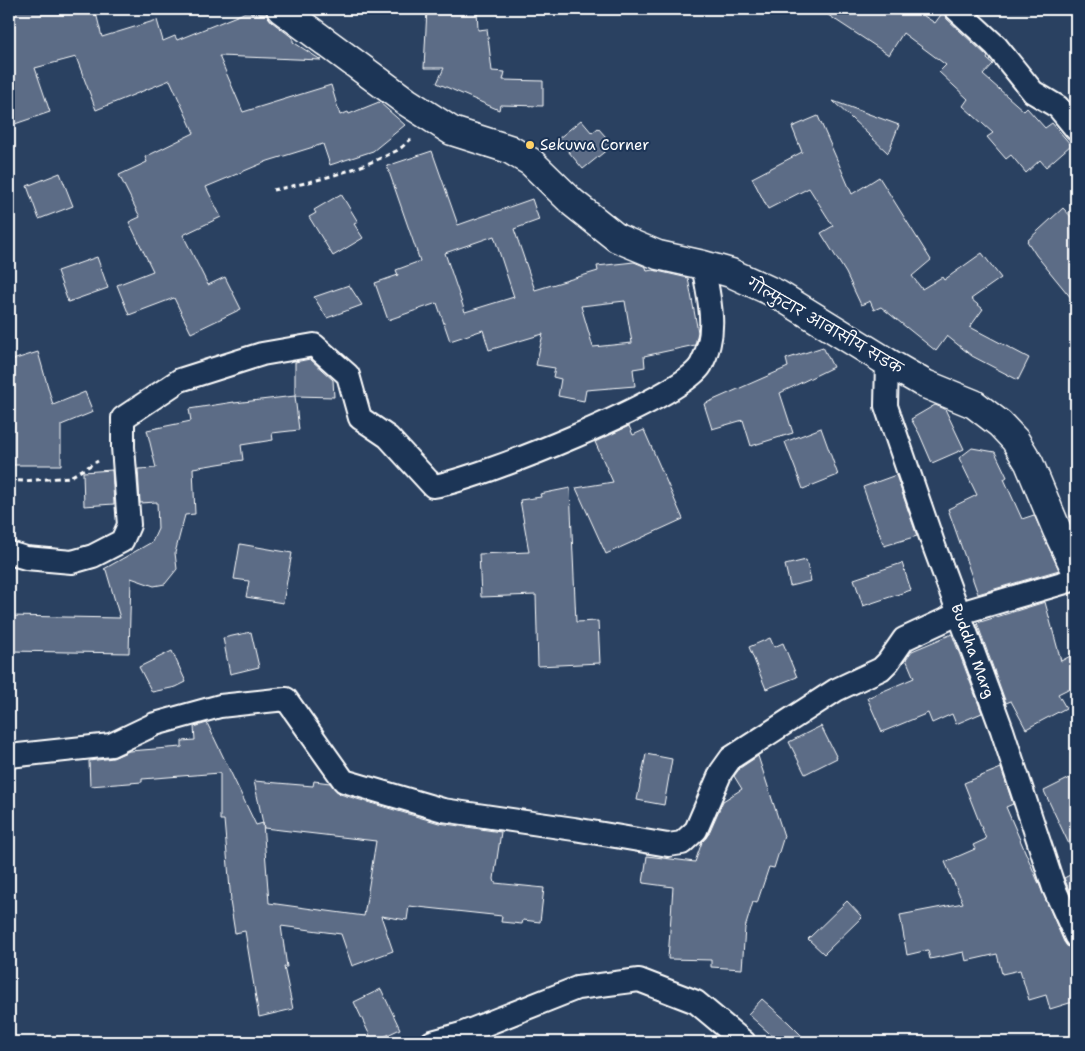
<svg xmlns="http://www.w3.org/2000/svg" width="1085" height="1051" viewBox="0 0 1085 1051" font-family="'Shantell Sans','Playpen Sans Deva',sans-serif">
<rect width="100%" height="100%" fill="#2a4161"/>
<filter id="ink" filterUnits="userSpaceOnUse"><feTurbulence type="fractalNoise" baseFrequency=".02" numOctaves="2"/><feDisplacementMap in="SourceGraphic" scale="10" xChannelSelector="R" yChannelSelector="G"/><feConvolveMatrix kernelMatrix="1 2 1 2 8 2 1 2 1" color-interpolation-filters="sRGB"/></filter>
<g filter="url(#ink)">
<path fill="#5b6c86" stroke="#fff" fill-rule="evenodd" d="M9 9H95L102 37 157 20 163 41 175 36 177 40 244 13 266 14 272 22 293 38V42L321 60 219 56 243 112 331 85 340 115 348 112 349 114 379 102 405 125 373 151 330 165 323 144 268 161 206 187 221 217 183 235 208 285 225 277 241 309 191 333 174 298 129 315 117 285 153 271 129 222 140 217 119 175 147 162 145 157 194 133 170 80 96 110 76 57 35 68 50 112 9 126Z
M427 9H477L478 30 487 29 492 71 505 72 503 80 543 81V106L500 105 499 110 437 83 444 68H424Z
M819 9H920L918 12 935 23 943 12 947 19 986 55 988 57 987 59 993 64 983 75 1024 111 1027 108 1045 128 1052 123 1071 145 1046 167 1040 160 1026 173 1011 155 1006 159 987 137 993 133 963 106 968 99 939 72 946 65 903 33 889 55Z
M833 101 899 125 888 153Z
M818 116 852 194 879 177 931 260 912 276 922 289 942 277 944 280 982 253 1001 278 971 299 983 309 970 327 1029 358 1018 380 972 356 947 336 936 351 881 307 874 310 870 301 861 305 846 273 821 233 833 226 809 188 768 209 752 178 802 152 792 127Z
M581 120 592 133 598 128 613 145 583 169 558 139Z
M432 151 458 225 532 199 539 220 514 229 535 290 598 271 597 266 634 262 646 267 647 271 653 270 688 278 698 332 695 345 644 356 645 367 633 369 635 386 586 390 584 401 558 396 561 379 553 377 555 368 536 365 543 334 489 350 483 330 450 341 437 303 388 320 375 283 398 275 396 270 420 261 387 166ZM494 236 514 297 465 312 445 253ZM625 301 632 343 593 347 581 306Z
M60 173 73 206 39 219 27 186Z
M341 194 358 222 354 224 363 238 333 256 309 217 316 213 314 210Z
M1063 208 1076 222V304L1036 255 1027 241Z
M97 257 108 288 68 302 57 271Z
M349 285 362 305 327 318 314 297Z
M823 347 833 367 780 393 793 433 751 446 743 420 712 429 704 404 788 367 786 359Z
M38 352 53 405 85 392 93 412 61 425V465H11V411L9 412V361Z
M310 359 333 380 334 397 295 396V362Z
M295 396 299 430 272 433 273 440 241 445 243 460 193 468 195 514 185 515 175 553 177 569 165 584 154 586 131 578 129 653 9 651V616L120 618 106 570 104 569 152 542 158 529 157 502 140 503 138 469 156 468 147 430 191 421 189 409 234 402V403Z
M935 405 945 409 964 449 932 463 919 433 911 419Z
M629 426 633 435 644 430 683 519 606 554 576 488 613 482 595 442Z
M821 428 838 475 803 489 785 442Z
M972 448 995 452 1007 477 1004 479 1022 519 1034 515 1059 570 978 594 948 509 977 495 959 458Z
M112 470 114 504 84 506 83 472Z
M896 475 917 536 884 546 863 487Z
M570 488 576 622 598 621 600 663 538 666 536 595 481 597 479 554 529 552 520 500 541 497 540 494Z
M240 544 292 553 283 603 246 597 249 581 234 579Z
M806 560 811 581 790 586 785 565Z
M902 563 911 590 863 606 854 579Z
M1045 602 1061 661 1076 653V685L1058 694 1066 708 1026 729 1011 701 1006 703 977 623Z
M251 632 259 667 230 674 223 638Z
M952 634 982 713 956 724 952 714 932 723 928 713 882 732 867 698 914 678 906 659 912 651Z
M770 638 774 647 783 643 797 677 766 689 749 647Z
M172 651 186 682 176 687 152 692 139 667Z
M207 723 256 825 263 823 269 903 364 916 376 841 264 828 254 781 313 786 314 781 330 783 340 794 439 823 501 832 494 879 495 883 544 888 540 922 523 920 522 924 501 922 502 916 409 906 407 920 381 916 393 951 352 966 341 934 281 926 287 967H284L293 1009 259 1017 245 931 235 933 230 901H231L224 820H220V773L142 779V782L90 786 89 761 113 758 129 751 182 747V741L195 740 194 727Z
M821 726 837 758 805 774 789 742Z
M646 754 672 759 664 805 637 800Z
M758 756 784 836 774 868 769 867 757 903 753 902 745 928 742 969 711 967V960L668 959 673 887 643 883 647 856 695 862 702 842 708 835 723 801 742 789 734 776 740 768Z
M1001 768 1013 804 1006 807 1064 942 1069 948 1076 950V1001L1050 1009 1046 995 1029 1000 1020 970 1002 974 997 954 966 961 964 952 930 959 928 950 907 955 900 915 963 903 945 862 975 849 973 845 986 839 964 783Z
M1076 775V859L1044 791Z
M1076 872V906L1064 878Z
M847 901 862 917 824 954 808 939Z
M381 989 400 1029 373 1042 354 1002Z
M762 999 788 1022 808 1042H779L748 1014Z"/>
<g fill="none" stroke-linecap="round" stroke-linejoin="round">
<g stroke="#fff" stroke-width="26">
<g id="minor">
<path d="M956 9 996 46 1033 92 1058 107 1076 129"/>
<path id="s1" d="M887 362 886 406 934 546 1002 730 1054 888 1076 937"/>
<path d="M9 553 26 558 72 562 93 556 122 541 129 525 123 447V418L180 380 262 354 314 345 348 375 360 418 388 437 433 486C475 481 682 398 701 365 719 332 709 299 703 265"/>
<path d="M9 756 111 745 155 724 220 706 286 699 344 781 443 810 574 829 668 845 682 843 696 830 721 772 731 758 836 690 881 669 888 662 904 639 960 613 1076 579"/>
<path d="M432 1042 461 1034 577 988 639 980 696 1002 744 1042"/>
</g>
</g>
<g stroke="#fff" stroke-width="31">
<path id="secondary" d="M281 9 407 102 452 131 509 149 531 162 573 203 617 238 658 255 703 265 731 273 777 294 887 362 925 384 974 404 1000 424 1015 440 1029 463 1057 530 1076 570"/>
</g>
<path stroke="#fff" stroke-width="3" stroke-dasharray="5 4" stroke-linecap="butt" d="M273 190C314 182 358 170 396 151 402 148 406 143 411 139
M9 480 23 481 70 477 98 461"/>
<use href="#minor" stroke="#1d3557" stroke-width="22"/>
<use href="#secondary" stroke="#1d3557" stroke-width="28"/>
</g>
</g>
<circle fill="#ffd166" stroke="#1d3557" stroke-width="2" cx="530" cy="145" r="5"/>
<g text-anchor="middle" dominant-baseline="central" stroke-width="4" stroke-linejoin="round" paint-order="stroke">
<g font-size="15" fill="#fff" stroke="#1d3557" text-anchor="start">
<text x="540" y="145">Sekuwa Corner</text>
</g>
<g font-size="15" fill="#fff" stroke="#1d3557">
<text transform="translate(825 326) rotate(30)">गोल्फुटार आवासीय सडक</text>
<text stroke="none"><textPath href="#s1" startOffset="304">Buddha Marg</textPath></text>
</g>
</g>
<rect width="1085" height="1051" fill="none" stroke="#1d3557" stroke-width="30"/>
<rect x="15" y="15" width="1055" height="1021" fill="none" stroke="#fff" stroke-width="2" filter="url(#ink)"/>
</svg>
